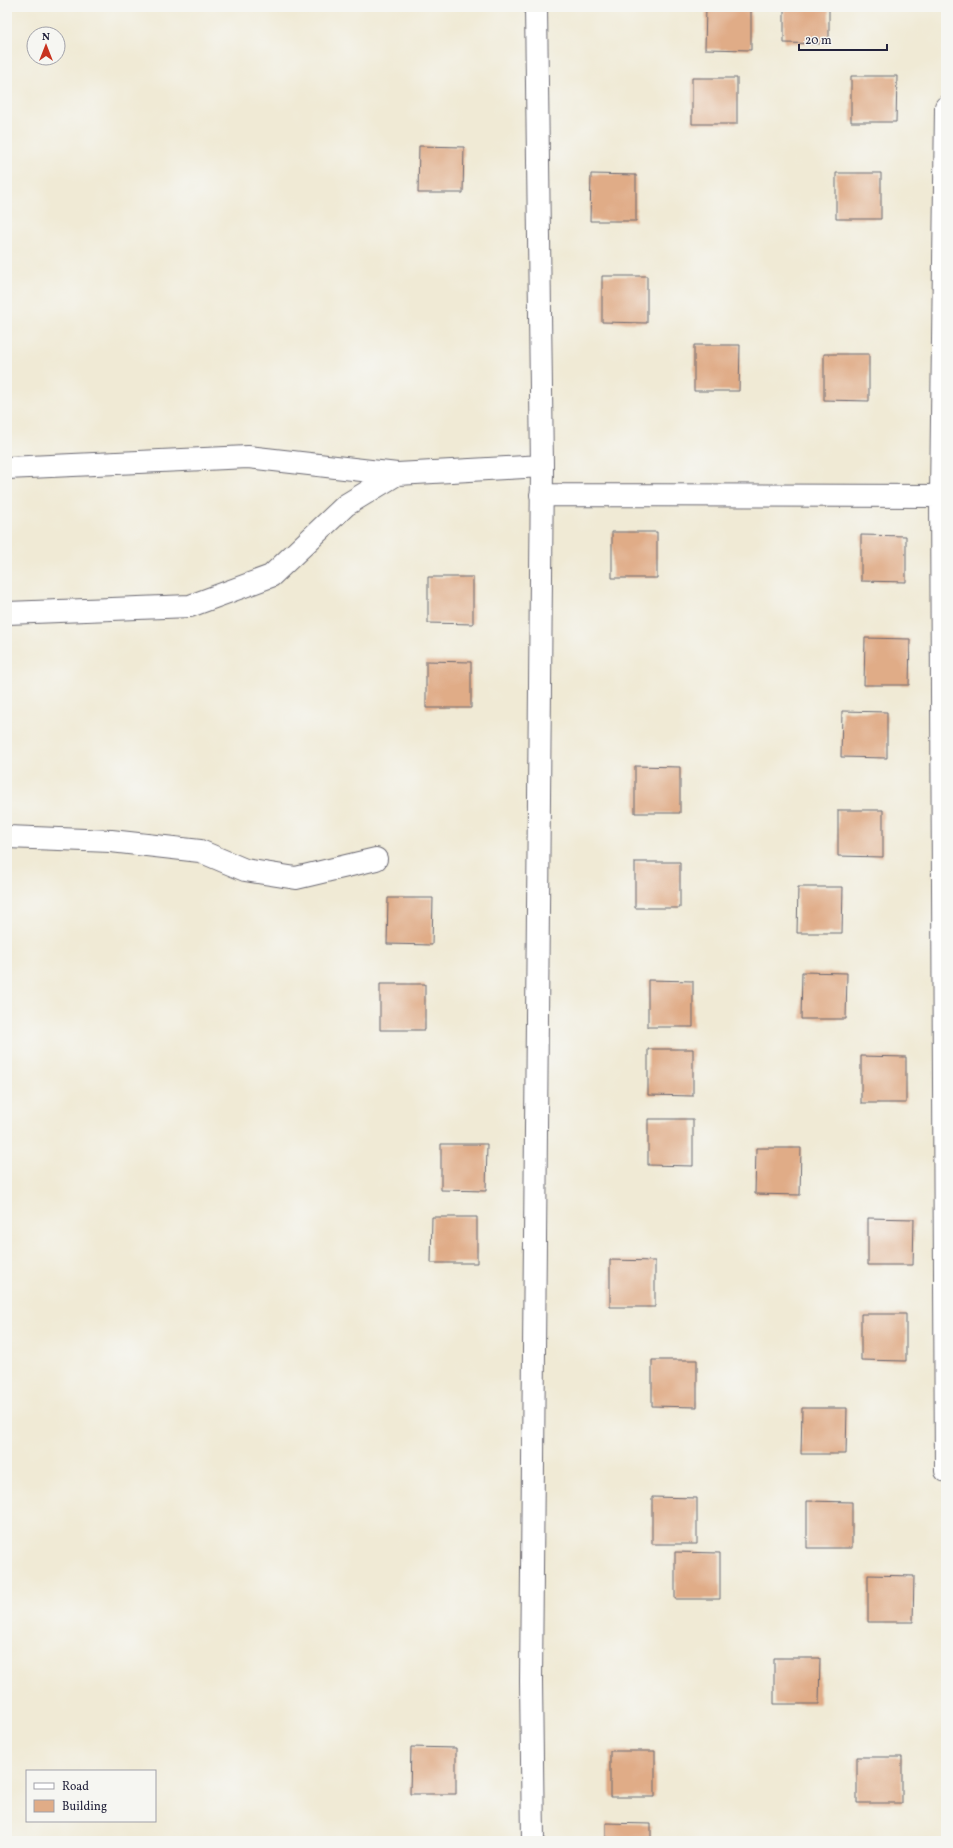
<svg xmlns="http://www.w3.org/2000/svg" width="953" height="1848" viewBox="0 0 953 1848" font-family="Vollkorn,serif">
<rect width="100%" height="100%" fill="#f6f6f2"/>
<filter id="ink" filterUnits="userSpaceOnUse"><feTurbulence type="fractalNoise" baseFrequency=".025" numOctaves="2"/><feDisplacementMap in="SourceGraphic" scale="8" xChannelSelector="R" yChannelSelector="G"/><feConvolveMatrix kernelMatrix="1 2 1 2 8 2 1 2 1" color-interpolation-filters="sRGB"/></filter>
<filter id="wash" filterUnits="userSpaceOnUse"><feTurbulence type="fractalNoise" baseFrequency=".012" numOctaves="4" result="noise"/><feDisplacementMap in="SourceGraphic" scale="16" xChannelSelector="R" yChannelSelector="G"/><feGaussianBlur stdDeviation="0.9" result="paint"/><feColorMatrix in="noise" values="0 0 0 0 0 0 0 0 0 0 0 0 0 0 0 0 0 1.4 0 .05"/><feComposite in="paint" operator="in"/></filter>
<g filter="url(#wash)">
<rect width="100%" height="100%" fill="#f0ead5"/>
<g id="blocks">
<path fill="#e0ac87" d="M706 7H751V50L705 49Z
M784 7H829V44L784 43Z
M851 76H897L896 122H851Z
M692 78H737V124H692Z
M419 146 464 147 463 193H418Z
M836 173H881V219H836Z
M591 174 636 175V221H590Z
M602 276H647V323L602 322Z
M694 345H740L739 391H694Z
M824 354H869V401L824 400Z
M612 532H657V578H612Z
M861 535 906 536V582L861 581Z
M428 577H473V624L428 623Z
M865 638 910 639 909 685H864Z
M426 661 471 662V708H426Z
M842 711 887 712V758L841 757Z
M635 766 680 767V813H635Z
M838 810H883V857L838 856Z
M635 862H680V908H635Z
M798 887H843L842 933H797Z
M388 898H433L432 945 387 944Z
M802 972 847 973 846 1019H801Z
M648 980 693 981V1027H648Z
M380 984H425V1030H380Z
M648 1049H693V1096L648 1095Z
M861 1056 906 1057V1103H861Z
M648 1119H693V1166L648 1165Z
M441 1144H487L486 1191 441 1190Z
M756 1148H801L800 1195 755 1194Z
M432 1217H477V1263H431Z
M868 1218 914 1219 913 1265H868Z
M610 1260 655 1261V1307H610Z
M861 1314H906V1361L861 1360Z
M652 1360H697V1407L652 1406Z
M802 1408H847L846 1454H801Z
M652 1497 697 1498V1544H652Z
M807 1501 852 1502V1548H807Z
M675 1552 720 1553V1599H675Z
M868 1575 914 1576 913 1622H868Z
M774 1658H820L819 1704H774Z
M411 1747 456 1748V1794H410Z
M610 1751H655V1797H610Z
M857 1757H902V1803H857Z
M606 1823 651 1824V1841H606Z"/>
</g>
</g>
<g filter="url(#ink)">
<use href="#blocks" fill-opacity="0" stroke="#6a6871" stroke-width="1"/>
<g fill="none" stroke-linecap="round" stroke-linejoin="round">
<g stroke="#6a6871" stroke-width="24">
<path id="minor" d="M946 107 941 496 946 1471
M7 468 248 457 397 474
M541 495 946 496
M7 613 190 606 271 576 346 505 397 474 542 466
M7 837 111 841 200 851 245 870 296 878 376 859
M533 1841 531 1681 542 466 536 7"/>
</g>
<use href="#minor" stroke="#fff" stroke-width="22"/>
</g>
</g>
<rect width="953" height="1848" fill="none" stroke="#f6f6f2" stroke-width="24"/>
<rect x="26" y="1770" width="130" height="52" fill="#f6f6f2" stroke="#a1a1a9"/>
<rect x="34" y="1783" width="20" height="6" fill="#ffffff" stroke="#a1a1a9"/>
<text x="62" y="1790" font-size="12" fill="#22223b">Road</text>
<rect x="34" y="1800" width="20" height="12" fill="#e0ac87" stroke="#a1a1a9"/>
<text x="62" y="1810" font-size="12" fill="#22223b">Building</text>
<g transform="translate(46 46)"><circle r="19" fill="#f6f6f2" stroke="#a1a1a9"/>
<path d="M0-3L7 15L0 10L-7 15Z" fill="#c8321e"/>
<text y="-6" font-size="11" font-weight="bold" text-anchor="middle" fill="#22223b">N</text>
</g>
<path d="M799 44v6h88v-6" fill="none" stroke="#22223b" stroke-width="2"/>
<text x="805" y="44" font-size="12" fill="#22223b" stroke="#f6f6f2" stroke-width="3" paint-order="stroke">20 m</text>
</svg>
